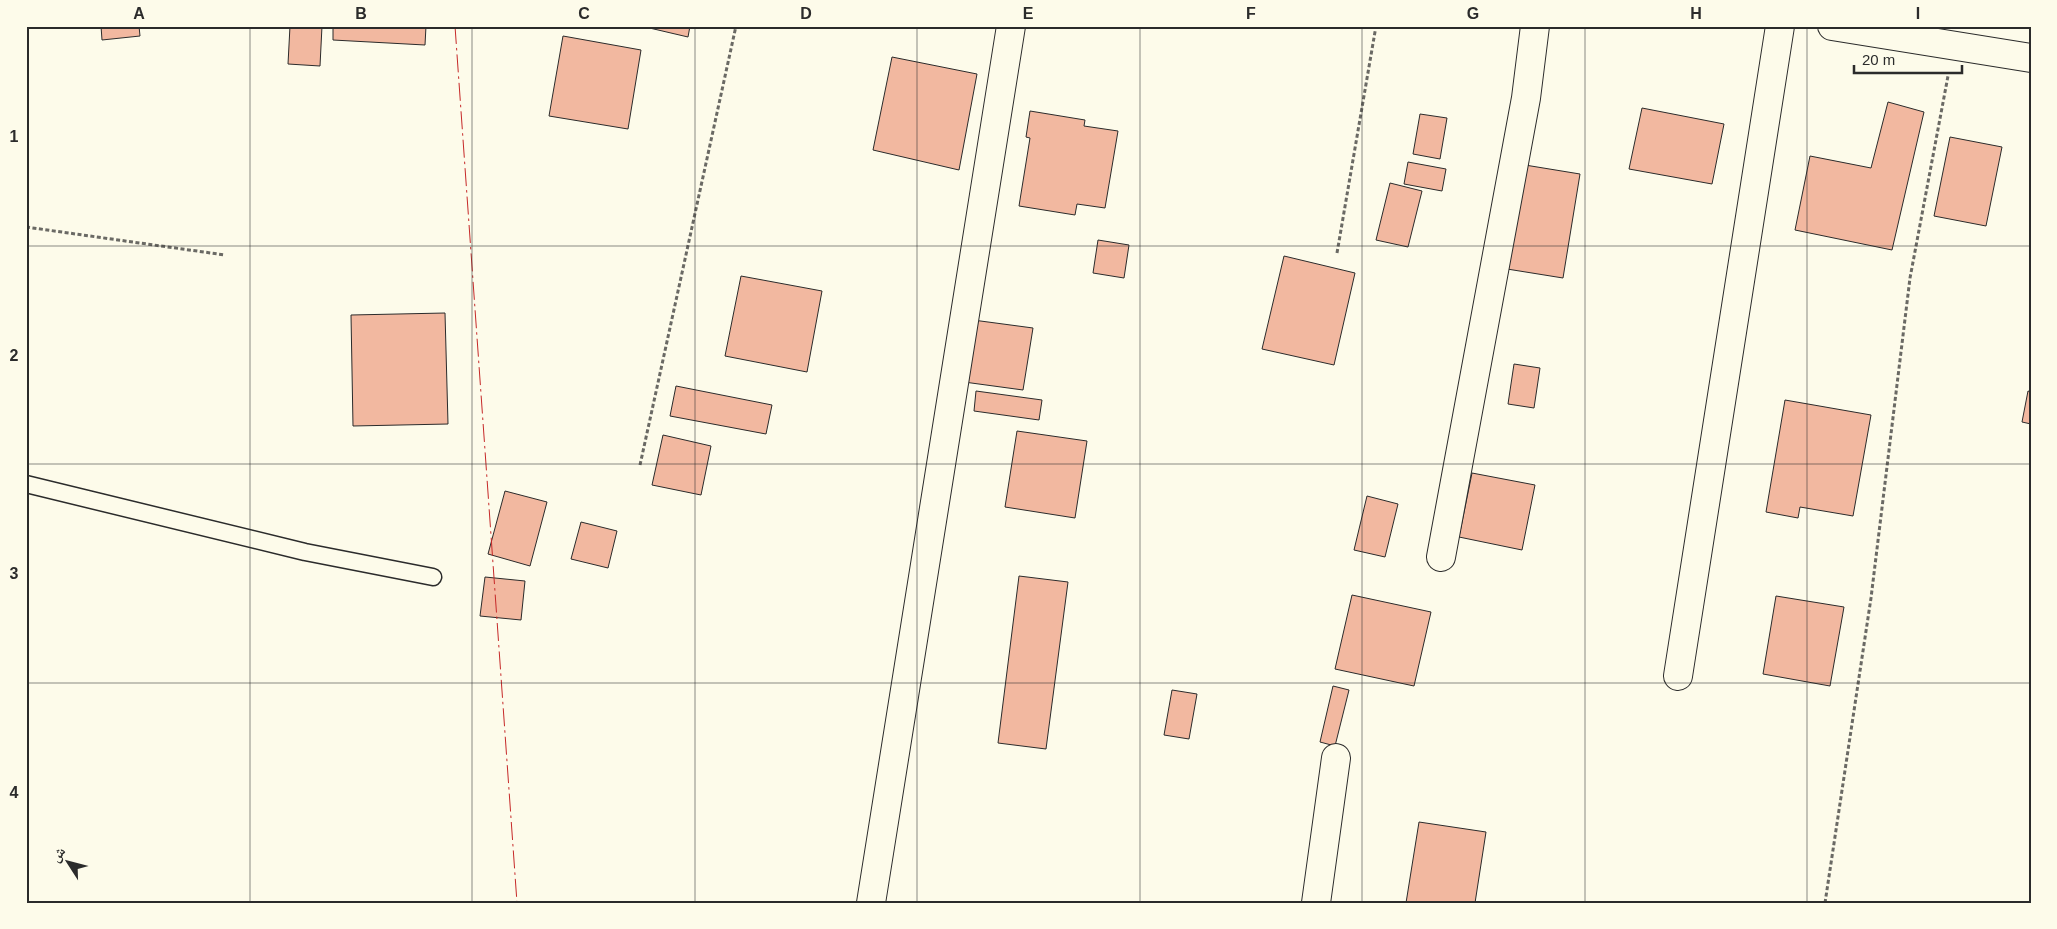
<svg xmlns="http://www.w3.org/2000/svg" width="2057" height="929" viewBox="0 0 2057 929" font-family="Helvetica,'Noto Naskh Arabic',sans-serif">
<rect width="100%" height="100%" fill="#fdfbea"/>
<path fill="#f2b8a0" stroke="#2b2b2b" d="M101 26H139L140 36 102 40Z
M290 26H322L320 66 288 64Z
M333 26H426L425 45 333 40Z
M641 26H690L688 37Z
M563 36 641 50 628 129 549 116Z
M892 57 977 74 959 170 873 150Z
M1888 102 1924 112 1892 250 1795 230 1810 156 1871 168Z
M1642 108 1724 124 1712 184 1629 169Z
M1030 111 1085 120 1084 126 1118 131 1105 208 1077 204 1075 215 1019 206 1030 138 1026 137Z
M1420 114 1447 118 1440 159 1413 154Z
M1950 137 2002 147 1986 226 1934 216Z
M1408 162 1446 169 1442 191 1404 184Z
M1525 165 1580 174 1563 278 1507 269Z
M1390 183 1422 191 1408 247 1376 240Z
M1098 240 1129 245 1124 278 1093 273Z
M1284 256 1355 273 1334 365 1262 349Z
M741 276 822 291 807 372 725 356Z
M445 313 448 424 353 426 351 315Z
M973 320 1033 328 1023 390 964 382Z
M1514 364 1540 368 1534 408 1508 404Z
M676 386 772 405 766 434 670 416Z
M976 391 1042 400 1039 420 974 411Z
M2028 391 2031 392V424L2022 422Z
M1785 400 1871 415 1853 516 1800 507 1798 518 1766 512Z
M1017 431 1087 441 1075 518 1005 507Z
M663 435 711 446 701 495 652 485Z
M1472 473 1535 485 1522 550 1459 537Z
M505 491 547 502 530 566 488 554Z
M1367 496 1398 504 1385 557 1354 550Z
M581 522 617 531 608 568 571 559Z
M1019 576 1068 582 1046 749 998 743Z
M485 577 525 581 521 620 480 616Z
M1352 595 1431 612 1414 686 1335 669Z
M1776 596 1844 607 1830 686 1763 674Z
M1333 686 1349 690 1335 746 1320 742Z
M1172 690 1197 694 1189 739 1164 735Z
M1419 822 1486 832 1475 903H1406Z"/>
<g fill="none" stroke-linecap="round" stroke-linejoin="round">
<g stroke="#2b2b2b" stroke-width="19">
<path id="lane" d="M26 484 305 552 433 577"/>
</g>
<g stroke="#2b2b2b" stroke-width="30">
<path id="street" d="M1832 26 2031 58
M1441 557 1526 98 1535 26
M1678 676 1780 26
M871 903 1011 26
M1316 903 1336 758"/>
</g>
<path stroke="#6a6964" stroke-width="3" stroke-dasharray="4 2.5" stroke-linecap="butt" d="M26 227 225 255
M1337 253 1376 26
M640 465 736 26
M1825 903 1871 598 1910 278 1948 76"/>
<use href="#lane" stroke="#fdfbea" stroke-width="16"/>
<use href="#street" stroke="#fdfbea" stroke-width="28"/>
<path stroke="#c62828" stroke-width="1" stroke-dasharray="18 4 2.5 4" stroke-linecap="butt" d="M455 26 517 903"/>
</g>
<path fill="none" stroke="#2b2b2b" stroke-width="1" stroke-opacity="0.55" d="M250 26V903M472 26V903M695 26V903M917 26V903M1140 26V903M1362 26V903M1585 26V903M1807 26V903M26 246H2031M26 464H2031M26 683H2031"/>
<rect width="2057" height="929" fill="none" stroke="#fdfbea" stroke-width="55"/>
<g transform="translate(68 862) rotate(306)" stroke="#fdfbea" stroke-width="4" paint-order="stroke">
<path d="M0-4L9 19L0 12L-9 19Z" fill="#2b2b2b"/>
<text y="-8" font-size="14" font-weight="bold" text-anchor="middle" fill="#2b2b2b">ش</text>
</g>
<path d="M1854 65v8h108v-8" fill="none" stroke="#2b2b2b" stroke-width="2.5"/>
<text x="1862" y="65" font-size="15" fill="#2b2b2b" stroke="#fdfbea" stroke-width="4" paint-order="stroke">20 m</text>
<rect x="28" y="28" width="2002" height="874" fill="none" stroke="#2b2b2b" stroke-width="2"/>
<g font-size="16" text-anchor="middle" font-weight="bold" fill="#2b2b2b">
<text x="139" y="19">A</text>
<text x="361" y="19">B</text>
<text x="584" y="19">C</text>
<text x="806" y="19">D</text>
<text x="1028" y="19">E</text>
<text x="1251" y="19">F</text>
<text x="1473" y="19">G</text>
<text x="1696" y="19">H</text>
<text x="1918" y="19">I</text>
<text x="14" y="142">1</text>
<text x="14" y="361">2</text>
<text x="14" y="579">3</text>
<text x="14" y="798">4</text>
</g>
</svg>
